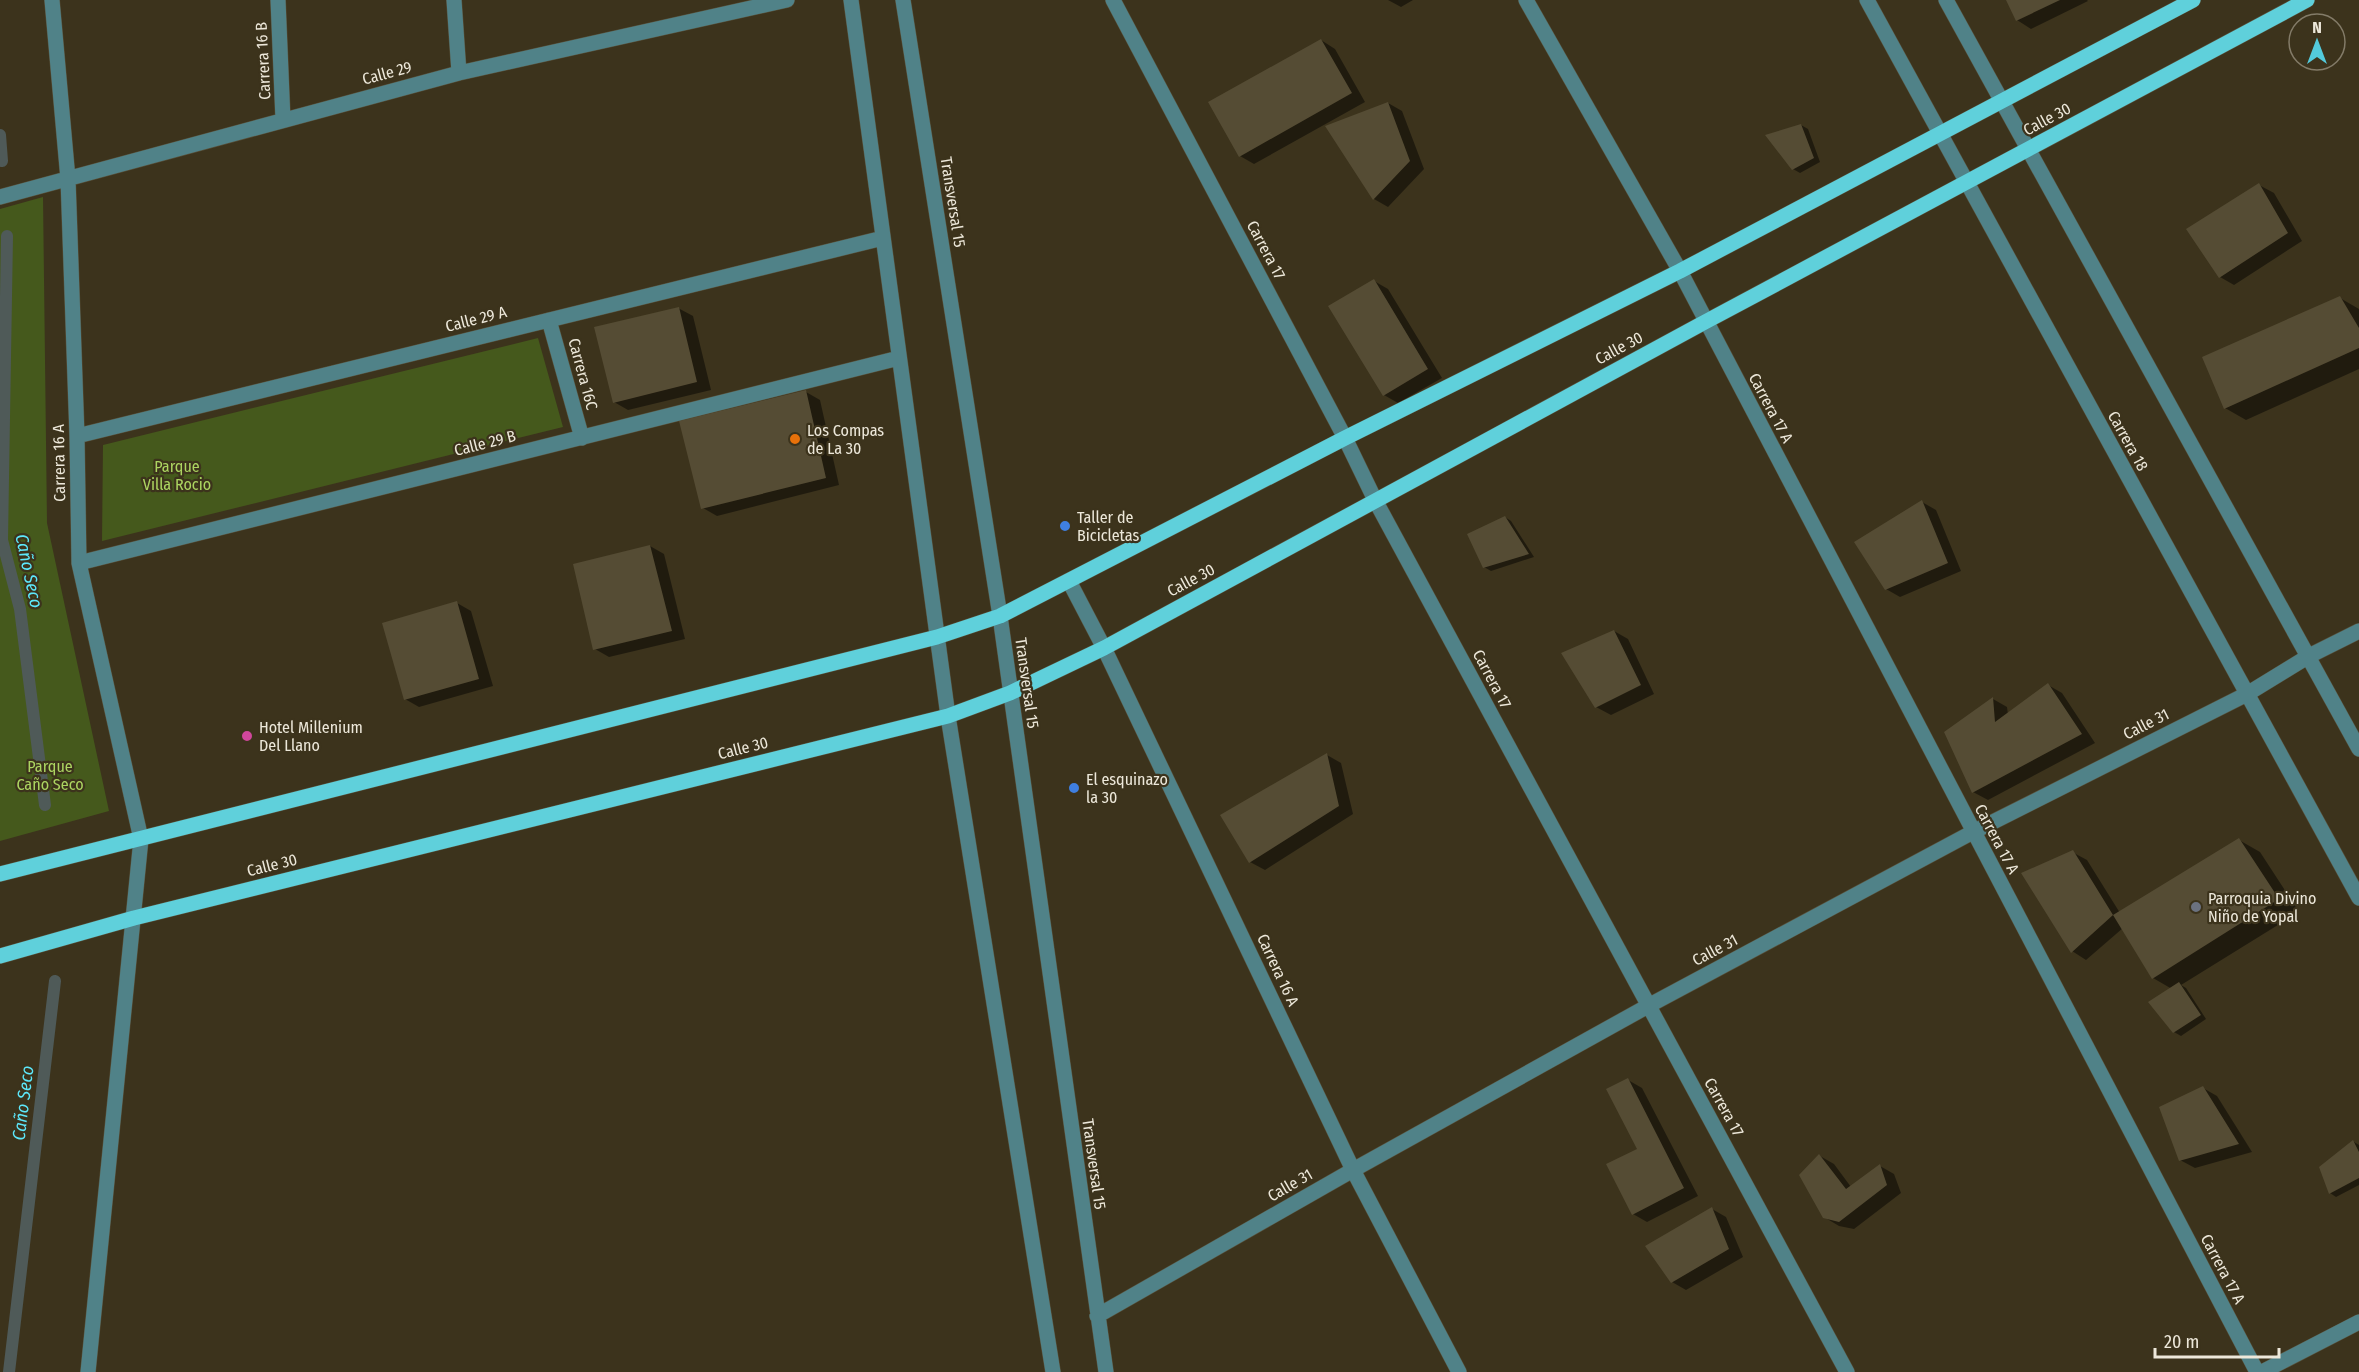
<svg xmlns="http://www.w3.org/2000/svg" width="2359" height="1372" viewBox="0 0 2359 1372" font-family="'Fira Sans Condensed',sans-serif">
<rect width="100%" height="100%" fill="#3c331c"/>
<path fill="#45591c" d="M43 197 47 523 109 811 0 841V209Z
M538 338 563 427 102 541 103 445Z"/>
<path fill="#0007" d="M1388 0H1413L1401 7Z
M2008 0H2087L2088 1 2031 29 2017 20Z
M1321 40 1335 49 1365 102 1254 164 1240 156Z
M1388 103 1402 111 1424 169 1388 207 1374 199 1328 127Z
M1801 125 1808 129 1820 162 1800 173 1793 169Z
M2259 185 2274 193 2302 241 2234 285 2220 277Z
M1374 281 1388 289 1442 378 1398 403 1384 395Z
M2340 298 2359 309V369L2246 420 2225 408Z
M678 308 693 316 711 390 628 410 614 402Z
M806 392 820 400 839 485 717 516 703 508Z
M1922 502 1936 510 1961 571 1900 597 1886 589Z
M1505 517 1511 521 1534 557 1491 571 1484 567Z
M650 546 664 554 685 639 609 657 595 649Z
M457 603 471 611 493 686 419 707 405 699Z
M1614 631 1628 639 1654 694 1611 715 1596 707Z
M2048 685 2062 693 2095 743 1988 800 1973 792 1993 699 2007 707 2008 715Z
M1327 755 1341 763 1353 814 1265 870 1250 862 1222 815Z
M2239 840 2260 852 2299 912 2181 985 2186 988 2206 1019 2181 1036 2174 1032 2172 989 2153 978 2123 928 2086 960 2072 951V852L2087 860 2120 913Z
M1628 1080 1642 1088 1698 1196 1647 1222 1633 1214 1639 1149Z
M2203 1088 2217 1096 2252 1152 2195 1168 2180 1160Z
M2354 1142 2359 1145V1185L2336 1197 2330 1193Z
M1820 1156 1834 1164 1851 1187 1880 1166 1894 1174 1901 1193 1854 1229 1839 1226 1824 1217Z
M1712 1209 1726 1217 1743 1257 1686 1290 1672 1282Z"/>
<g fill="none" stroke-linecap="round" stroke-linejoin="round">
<path stroke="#4f5a58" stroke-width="12" d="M0 135 2 161
M7 236 2 540 20 609 45 805
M9 1372 55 981"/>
</g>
<path fill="#554c34" d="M2006 0H2060L2016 21Z
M1321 39 1352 93 1239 157 1208 102Z
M1388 102 1410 161 1373 200 1325 126Z
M1801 124 1814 158 1792 170 1765 135Z
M2259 183 2288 233 2219 278 2186 229Z
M1374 279 1428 369 1383 396 1328 306Z
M2340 296 2359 328V348L2224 409 2202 357Z
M679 307 697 382 613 403 594 327Z
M806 390 826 478 701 509 679 421Z
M1922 500 1948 563 1885 590 1854 542Z
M1505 516 1529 554 1483 568 1467 534Z
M650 545 672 631 593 650 573 564Z
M457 601 479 679 404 700 382 623Z
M1614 630 1641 685 1595 708 1561 653Z
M2048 683 2082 734 1972 793 1944 732 1993 697 1995 722Z
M1327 753 1339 806 1249 863 1220 815Z
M2239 838 2279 899 2152 979 2113 915Z
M2073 850 2113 915 2071 953 2021 873Z
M2179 982 2201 1015 2173 1033 2148 1002Z
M1628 1078 1684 1188 1632 1215 1606 1164 1637 1149 1606 1089Z
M2203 1086 2239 1144 2179 1161 2159 1107Z
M2353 1140 2359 1152V1178L2329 1194 2319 1167Z
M1819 1154 1846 1189 1880 1164 1887 1185 1839 1222 1823 1218 1799 1175Z
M1712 1207 1729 1249 1671 1283 1645 1246Z"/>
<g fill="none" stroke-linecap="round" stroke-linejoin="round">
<g stroke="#58503a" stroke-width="16">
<path id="minor" d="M52 0 68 179 77 436 79 563 141 839 88 1372
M278 0 283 120
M454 0 459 73
M851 0 948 716 1053 1372
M903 0 1000 616 1106 1372
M1113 0 1345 438 1375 500 1847 1372
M1526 0 1680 271 2257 1372
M1867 0 2359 898
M1946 0 2359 749
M0 197 459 73 787 0
M549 320 582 438
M77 436 883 238
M79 563 899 358
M1069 581 1104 648 1353 1170 1459 1372
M1097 1316 1353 1170 1648 1006 1973 832 2247 694 2309 656 2359 631
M2262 1372 2359 1322"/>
</g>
<g stroke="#58503a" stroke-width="16">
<path id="major" d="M0 874 937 637 1000 616 1345 438 1680 271 2193 0
M0 956 134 918 948 716 1010 693 1104 648 1705 322 2307 0"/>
</g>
<use href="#minor" stroke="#508288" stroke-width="15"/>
<use href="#major" stroke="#5fd0db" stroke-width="15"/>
</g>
<circle fill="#e8710a" stroke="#3c331c" stroke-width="2" cx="795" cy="439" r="6"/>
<g fill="#3f7fe0" stroke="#3c331c" stroke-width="2">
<circle cx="1065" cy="526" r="6"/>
<circle cx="1074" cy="788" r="6"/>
</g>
<circle fill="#d1479c" stroke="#3c331c" stroke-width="2" cx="247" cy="736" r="6"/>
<circle fill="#6b7280" stroke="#3c331c" stroke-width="2" cx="2196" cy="907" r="6"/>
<g text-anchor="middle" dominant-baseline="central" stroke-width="4.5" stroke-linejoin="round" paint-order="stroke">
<g font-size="16" fill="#ede8da" stroke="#3c331c">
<text transform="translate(263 61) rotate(-93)">Carrera 16 B</text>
<text transform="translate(387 73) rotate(-15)">Calle 29</text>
<text transform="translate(2047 119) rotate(-28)">Calle 30</text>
<text transform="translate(953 202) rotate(81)">Transversal 15</text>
<text transform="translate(1266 250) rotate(62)">Carrera 17</text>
<text transform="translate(476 319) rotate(-14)">Calle 29 A</text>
<text transform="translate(1619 348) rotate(-28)">Calle 30</text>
<text transform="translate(583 374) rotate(75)">Carrera 16C</text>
<text transform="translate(1771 408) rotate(62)">Carrera 17 A</text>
<text transform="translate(2128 441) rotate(61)">Carrera 18</text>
<text transform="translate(485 443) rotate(-14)">Calle 29 B</text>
<text transform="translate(59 463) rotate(-91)">Carrera 16 A</text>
<text transform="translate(1191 580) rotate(-28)">Calle 30</text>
<text transform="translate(1492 679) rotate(62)">Carrera 17</text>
<text transform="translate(1027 683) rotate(82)">Transversal 15</text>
<text transform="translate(2146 724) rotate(-27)">Calle 31</text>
<text transform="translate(743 748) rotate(-14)">Calle 30</text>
<text transform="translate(1997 839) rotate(62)">Carrera 17 A</text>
<text transform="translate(272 865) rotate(-14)">Calle 30</text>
<text transform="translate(1715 950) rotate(-28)">Calle 31</text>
<text transform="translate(1278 970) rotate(65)">Carrera 16 A</text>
<text transform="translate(1724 1107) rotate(61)">Carrera 17</text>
<text transform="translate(1094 1164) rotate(82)">Transversal 15</text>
<text transform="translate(1290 1185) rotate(-30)">Calle 31</text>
<text transform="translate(2223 1269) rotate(62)">Carrera 17 A</text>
</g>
<g font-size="16" fill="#ede8da" stroke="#3c331c" text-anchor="start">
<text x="807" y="430">Los Compas<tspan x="807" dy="18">de La 30</tspan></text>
<text x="1077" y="517">Taller de<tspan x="1077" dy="18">Bicicletas</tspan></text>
<text x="259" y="727">Hotel Millenium<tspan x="259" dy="18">Del Llano</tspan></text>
<text x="1086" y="779">El esquinazo<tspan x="1086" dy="18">la 30</tspan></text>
<text x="2208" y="898">Parroquia Divino<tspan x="2208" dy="18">Niño de Yopal</tspan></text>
</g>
<g font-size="16" fill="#acd561" stroke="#3c331c">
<text x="177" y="466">Parque<tspan x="177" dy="18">Villa Rocio</tspan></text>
<text x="50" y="766">Parque<tspan x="50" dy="18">Caño Seco</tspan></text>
</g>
<g font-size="18" font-style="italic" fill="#5de8fb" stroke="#3c331c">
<text transform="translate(29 571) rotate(78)">Caño Seco</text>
<text transform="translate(23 1103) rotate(-83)">Caño Seco</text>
</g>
</g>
<g transform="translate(2317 42)"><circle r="28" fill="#3c331c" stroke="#837b68" stroke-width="1.5"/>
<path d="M0-4.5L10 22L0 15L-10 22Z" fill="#53cadc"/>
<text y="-9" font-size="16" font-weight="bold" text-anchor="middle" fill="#ede8da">N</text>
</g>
<path d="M2155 1348v9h124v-9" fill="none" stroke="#ede8da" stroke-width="3"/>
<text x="2164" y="1348" font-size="18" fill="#ede8da" stroke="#3c331c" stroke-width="4.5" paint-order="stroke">20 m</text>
</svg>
